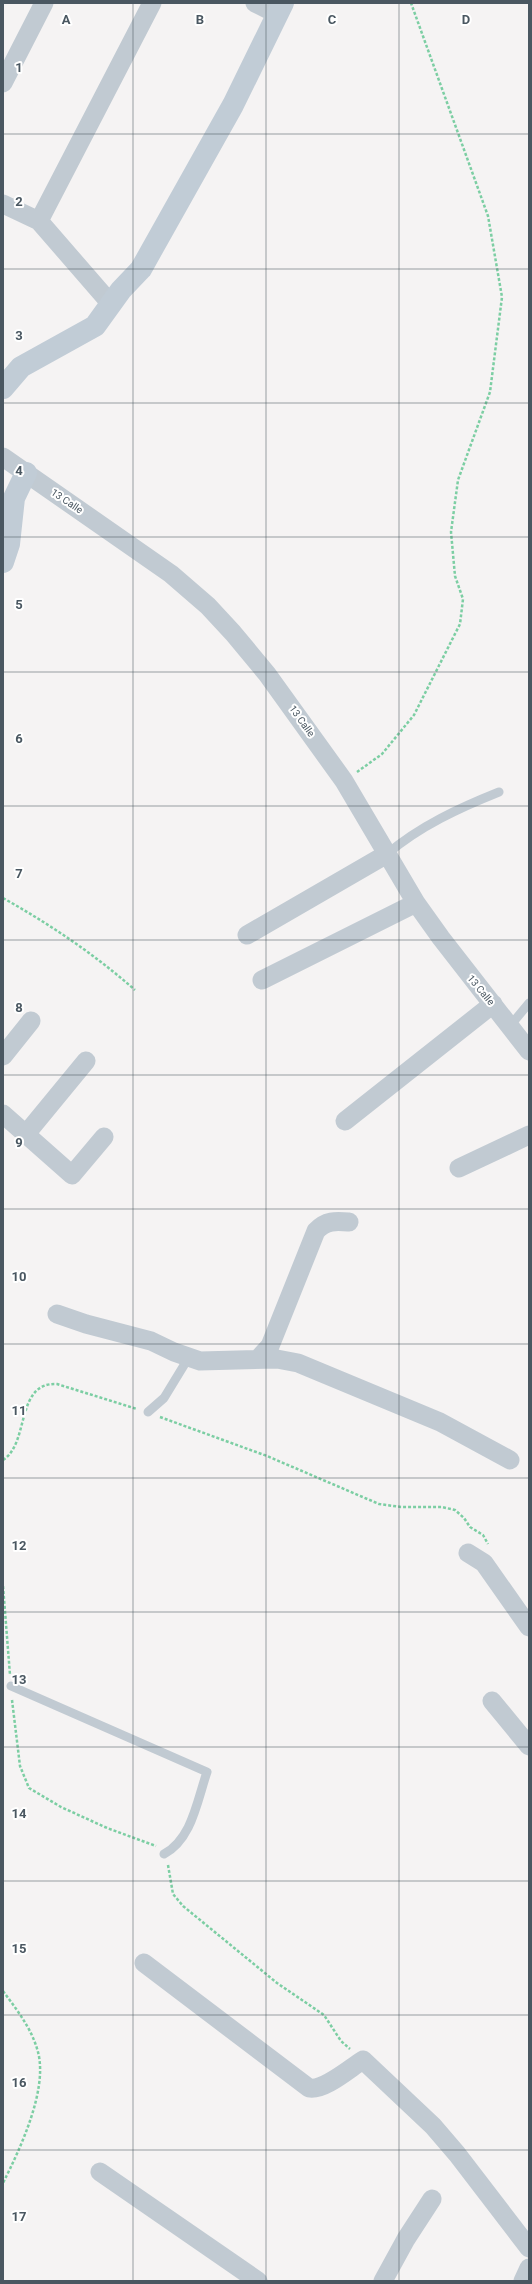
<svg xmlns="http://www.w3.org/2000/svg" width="532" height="2284" viewBox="0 0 532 2284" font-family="Roboto,sans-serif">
<rect width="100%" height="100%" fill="#f5f3f3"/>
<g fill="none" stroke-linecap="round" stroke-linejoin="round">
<path stroke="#7ccea3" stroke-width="2.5" stroke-dasharray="3 2" stroke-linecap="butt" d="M357 772 382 754 414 715 460 624 463 599 455 576 451 532 458 480 490 392 502 297 488 216 411 3
M3 898C51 925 94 954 135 990
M160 1417 267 1456 379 1504 401 1507H442L455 1510 464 1518 470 1527 483 1535 488 1544
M3 1460C30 1443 15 1382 57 1384L137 1409
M3 1586 10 1675
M12 1700 20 1766 29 1788 61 1807 107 1828 156 1846
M168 1865 173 1894 183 1906 277 1983 324 2015 341 2041 350 2049
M3 1991C17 2010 32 2029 38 2052 48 2090 20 2149 3 2183"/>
<path stroke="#c1cad2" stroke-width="9" d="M387 854C420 826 459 808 499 792
M510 1026 529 1003
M148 1412 164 1398 189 1357
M11 1686 207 1772C197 1801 192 1839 164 1854"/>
<path stroke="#c1cad2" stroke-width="19" d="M255 3 277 14
M3 83 44 3
M3 204 39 221 111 304
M39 221 152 3
M3 457 171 574 208 606 233 633 267 674 344 781 416 903 441 938 529 1051
M247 935 387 854
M262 980 416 903
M3 1056 31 1021
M3 1114 72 1175 104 1137
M345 1121 493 1004
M26 1134 86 1061
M459 1168 529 1135
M57 1314 86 1324 151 1341 174 1352 200 1361 277 1359 298 1363 440 1422 510 1460
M258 1359 270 1346 316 1231C326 1220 336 1221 349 1222
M468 1553 484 1563 529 1627
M492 1701 529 1746
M144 1963 309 2088C324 2091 350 2068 363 2060L433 2126 457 2154 529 2248
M100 2172 258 2281
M383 2281 406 2239 432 2199
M523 2281 529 2268"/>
<path stroke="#c1ccd6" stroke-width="22" d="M3 388 21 367 95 326 121 290 141 269 233 105 283 3
M3 562 9 544 14 498 26 473"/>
</g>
<path fill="none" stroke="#4a5761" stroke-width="1" stroke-opacity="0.55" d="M133 3V2281M266 3V2281M399 3V2281M3 134H529M3 269H529M3 403H529M3 537H529M3 672H529M3 806H529M3 940H529M3 1075H529M3 1209H529M3 1344H529M3 1478H529M3 1612H529M3 1747H529M3 1881H529M3 2015H529M3 2150H529"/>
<g text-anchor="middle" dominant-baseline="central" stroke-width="4" stroke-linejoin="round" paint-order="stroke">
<g font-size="10" fill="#4a5761" stroke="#fff">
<text transform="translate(67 501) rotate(34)">13 Calle</text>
<text transform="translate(302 721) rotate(54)">13 Calle</text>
<text transform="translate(481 990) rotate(50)">13 Calle</text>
</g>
</g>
<g font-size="13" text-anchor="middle" font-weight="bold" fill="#4a5761" stroke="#fff" stroke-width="4" stroke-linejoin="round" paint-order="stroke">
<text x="66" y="24">A</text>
<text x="200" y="24">B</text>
<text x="332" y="24">C</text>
<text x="466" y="24">D</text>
<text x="19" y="72">1</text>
<text x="19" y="206">2</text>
<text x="19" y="340">3</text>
<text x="19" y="475">4</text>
<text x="19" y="609">5</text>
<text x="19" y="743">6</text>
<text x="19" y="878">7</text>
<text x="19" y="1012">8</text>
<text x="19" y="1147">9</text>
<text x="19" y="1281">10</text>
<text x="19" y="1415">11</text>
<text x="19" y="1550">12</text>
<text x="19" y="1684">13</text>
<text x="19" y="1818">14</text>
<text x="19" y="1953">15</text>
<text x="19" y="2087">16</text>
<text x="19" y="2221">17</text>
</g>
<rect width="532" height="2284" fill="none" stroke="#4a5761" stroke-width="8"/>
</svg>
